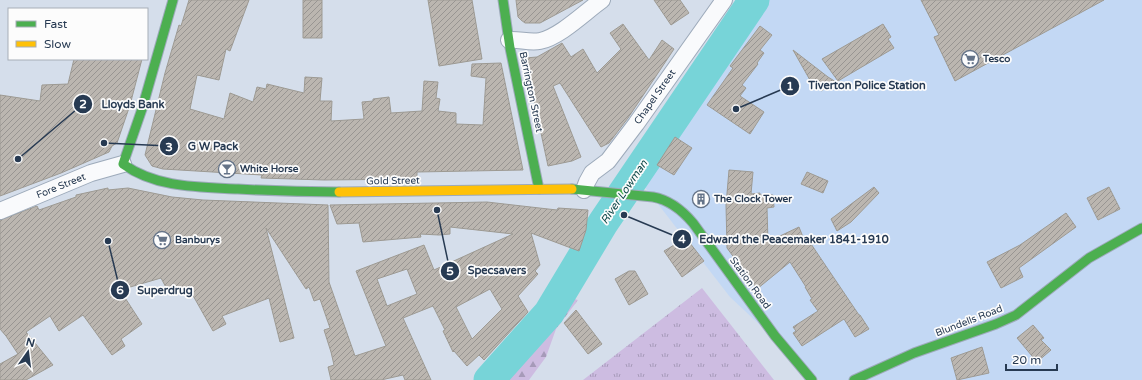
<svg xmlns="http://www.w3.org/2000/svg" width="1142" height="380" viewBox="0 0 1142 380" font-family="'Varela Round',sans-serif">
<defs>
<pattern id="grass-tufts" width="24" height="20" patternUnits="userSpaceOnUse"><rect width="24" height="20" fill="#cdbce1"/><path d="M3 7l-1-3M5 7V3M7 7l1-3M15 17l-1-3M17 17v-4M19 17l1-3" fill="none" stroke="#a69ab9"/></pattern>
<pattern id="forest-firs" width="22" height="20" patternUnits="userSpaceOnUse"><rect width="22" height="20" fill="#cdbce1"/><path d="M5 1l3.5 6h-7zM16 11l3.5 6h-7z" fill="#a69ab9"/></pattern>
<pattern id="building-hatch" width="6" height="6" patternUnits="userSpaceOnUse"><rect width="6" height="6" fill="#bbb6b0"/><path d="M-1 1l2-2M0 6l6-6M5 7l2-2" fill="none" stroke="#989592"/></pattern>
</defs>
<rect width="100%" height="100%" fill="#d5deeb"/>
<path fill="#c3d8f4" d="M754 0H1142V380H819L730 297 627 164Z"/>
<path fill="url(#grass-tufts)" d="M702 288 774 380H583Z"/>
<path fill="url(#forest-firs)" d="M553 293 578 300 556 329 546 357 529 380H480L506 351Z"/>
<g fill="none" stroke-linecap="round" stroke-linejoin="round">
<path stroke="#77d4d8" stroke-width="31" d="M489 380 549 313 603 223 754 0"/>
</g>
<path fill="url(#building-hatch)" stroke="#9d9a93" fill-rule="evenodd" d="M189 0H249L230 51 226 49 219 80 197 75 190 109 224 119 230 93 253 102 257 87 266 89 267 84 304 93 305 77 322 78 320 101H332L331 121 364 119 362 102 373 101V99L389 97 391 113 422 111 424 81 438 82 436 98 440 99 438 111 456 113V124L483 125 486 78 471 76 472 64 501 63 523 170 417 172V179L324 180 261 178 262 175 163 169 152 166 145 155 165 73 179 25 181 26Z
M303 0H322V38H303Z
M428 0H472L482 59 439 66Z
M516 0H583L540 23H525L521 20 518 17Z
M654 0H680L689 13 671 25Z
M921 0H1104L955 81 934 37 939 35Z
M623 24 649 60 662 40 674 49 628 118 609 143 601 147 560 83 553 86 581 157 572 161 548 166 525 58 537 57 562 43 571 57 583 49 597 73 621 49 610 33Z
M883 24 891 37 888 39 894 48 838 81 822 59Z
M760 26 772 35 760 50 764 53 757 63 758 64 742 85 746 88 740 96 764 112 750 134 707 105 733 68 730 66Z
M793 50 828 77 836 82 821 91 818 87 815 89Z
M74 59H142L130 105 117 143 112 146 109 152 61 173 0 196V95L40 101 42 85 68 84Z
M675 137 692 148 674 175 657 165Z
M729 170 753 172 751 194 760 193V195H773L774 207 767 208 768 242 777 237 778 236H780L799 227 803 237 801 242 807 238 859 315H860L869 329 855 337 844 319 802 346 793 333 796 331 793 327 818 311 810 300 812 299 805 287H806L790 262 757 289 727 248 726 205Z
M807 172 828 181 823 193 801 184Z
M874 187 879 193 851 222 837 231 831 219Z
M1109 187 1120 209 1098 220 1087 198Z
M108 188V190L128 188 172 197 203 200 328 205 329 282 355 356 386 346 356 271 424 245 434 270 513 234 450 227V234L439 235 420 234 421 237 363 242 359 223 337 224 330 205 487 202 557 210 558 208 588 210 586 230 579 251 531 233 540 265 535 271 538 274 518 296 528 312 484 360 479 355 467 366 454 351 453 352 443 331 445 330 433 306 403 318 431 380H405L403 375 381 380H331L328 367 334 365 331 352 324 330 330 328 320 299 314 301 309 287 306 289 266 228 294 338 280 342 269 298 222 316 226 324 213 331 191 292 187 293 184 287 170 295 161 278 120 290 142 324 121 339 125 346 112 355 83 315 59 331 50 316 26 332 53 365 26 380H0V364L18 354 6 336 0 329V220L37 206 39 210 76 197V195ZM407 269 417 294 387 306 377 279ZM490 289 502 309 472 339 456 307Z
M1066 213 1076 227 1019 268 1023 277 1001 288 987 262 1020 245Z
M686 238 704 261 682 277 664 251Z
M629 271H635L648 294 629 305 615 279Z
M576 310 602 344 588 354 564 323Z
M1033 325 1044 338 1041 340 1051 350 1037 362 1017 338Z
M982 347 989 373 957 380 951 358Z"/>
<g fill="none" stroke-linecap="round" stroke-linejoin="round">
<g stroke="#9daaba" stroke-width="18">
<path id="street" d="M509 40C519 39 529 43 540 41 560 37 585 12 602 0
M584 190 587 182 592 173 608 161 636 124 724 0
M0 211 91 173 123 164"/>
</g>
<g stroke="#9daaba" stroke-width="11">
<path id="fast" d="M173 0 142 109 123 164C156 188 199 187 238 189 272 191 306 192 339 192
M503 0 510 48 539 189
M572 189 653 197C670 200 682 210 693 223L775 336 812 380
M854 380 914 353 996 324 1016 315 1089 258 1142 228"/>
</g>
<g stroke="#9daaba" stroke-width="11">
<path id="slow" d="M339 192 572 189"/>
</g>
<use href="#street" stroke="#f9fafc" stroke-width="16"/>
<use href="#fast" stroke="#4caf50" stroke-width="9"/>
<use href="#slow" stroke="#ffc107" stroke-width="9"/>
</g>
<defs>
<g id="supermarket-ring" transform="scale(0.9)"><circle r="9.5" fill="#fcfcfc" stroke="#647388" stroke-width="1.5"/><path d="M-6-5.5h2.5l.6 2H6L4.5 2H-2.5L-4.4-4H-6ZM-1.5 3.2a1.3 1.3 0 1 0 .1 0ZM3 3.2a1.3 1.3 0 1 0 .1 0Z" fill="#647388"/></g>
<g id="bar-ring" transform="scale(0.9)"><circle r="9.5" fill="#fcfcfc" stroke="#647388" stroke-width="1.5"/><path d="M-6-5H6L.8 .8V4.5H3.5V6h-7V4.5H-.8V.8Z" fill="#647388"/></g>
<g id="building-ring" transform="scale(0.9)"><circle r="9.5" fill="#fcfcfc" stroke="#647388" stroke-width="1.5"/><path d="M-4-6H4V6H1V3H-1V6H-4ZM-2.5-4.3h1.7v1.8h-1.7ZM.8-4.3h1.7v1.8H.8ZM-2.5-1h1.7V.8h-1.7ZM.8-1h1.7V.8H.8Z" fill="#647388"/></g>
</defs>
<g fill-rule="evenodd">
<use href="#supermarket-ring" x="970" y="59"/>
<use href="#bar-ring" x="227" y="169"/>
<use href="#building-ring" x="701" y="199"/>
<use href="#supermarket-ring" x="162" y="240"/>
</g>
<g text-anchor="middle" dominant-baseline="central" stroke-width="3.5" stroke-linejoin="round" paint-order="stroke">
<g font-size="10" font-weight="bold" fill="#273a52" stroke="#fcfcfc" text-anchor="start">
<text x="983" y="59">Tesco</text>
<text x="240" y="169">White Horse</text>
<text x="714" y="199">The Clock Tower</text>
<text x="175" y="240">Banburys</text>
</g>
<g font-size="10" fill="#273a52" stroke="#fcfcfc">
<text transform="translate(531 92) rotate(78)">Barrington Street</text>
<text transform="translate(655 97) rotate(-55)">Chapel Street</text>
<text transform="translate(393 181) rotate(-1)">Gold Street</text>
<text transform="translate(61 186) rotate(-22)">Fore Street</text>
<text transform="translate(750 283) rotate(54)">Station Road</text>
<text transform="translate(969 321) rotate(-21)">Blundells Road</text>
</g>
<g font-size="11" font-style="italic" fill="#0e4848" stroke="#fcfcfc">
<text transform="translate(624 192) rotate(-56)">River Lowman</text>
</g>
</g>
<path fill="none" stroke="#273a52" stroke-width="1.5" d="M736 109L790 86M18 159L83 104M104 143L169 146M624 215L682 239M437 210L450 271M108 241L120 290"/>
<g fill="#273a52" stroke="#fcfcfc" stroke-width="1.5">
<circle cx="736" cy="109" r="4"/>
<circle cx="18" cy="159" r="4"/>
<circle cx="104" cy="143" r="4"/>
<circle cx="624" cy="215" r="4"/>
<circle cx="437" cy="210" r="4"/>
<circle cx="108" cy="241" r="4"/>
<circle cx="790" cy="86" r="10"/>
<circle cx="83" cy="104" r="10"/>
<circle cx="169" cy="146" r="10"/>
<circle cx="682" cy="239" r="10"/>
<circle cx="450" cy="271" r="10"/>
<circle cx="120" cy="290" r="10"/>
</g>
<g font-size="12" text-anchor="middle" font-weight="bold" fill="#fff">
<text x="790" y="90">1</text>
<text x="83" y="108">2</text>
<text x="169" y="151">3</text>
<text x="682" y="243">4</text>
<text x="450" y="275">5</text>
<text x="120" y="294">6</text>
</g>
<g font-size="11" text-anchor="middle" font-weight="bold" fill="#273a52" stroke="#fcfcfc" stroke-width="3.5" stroke-linejoin="round" paint-order="stroke">
<text x="867" y="89">Tiverton Police Station</text>
<text x="133" y="108">Lloyds Bank</text>
<text x="213" y="150">G W Pack</text>
<text x="794" y="243">Edward the Peacemaker 1841-1910</text>
<text x="497" y="274">Specsavers</text>
<text x="165" y="294">Superdrug</text>
</g>
<rect x="8" y="8" width="140" height="52" fill="#fcfcfc" stroke="#a7aeb8"/>
<rect x="16" y="21" width="20" height="6" fill="#4caf50" stroke="#a7aeb8"/>
<text x="44" y="28" font-size="12" fill="#273a52">Fast</text>
<rect x="16" y="41" width="20" height="6" fill="#ffc107" stroke="#a7aeb8"/>
<text x="44" y="48" font-size="12" fill="#273a52">Slow</text>
<g transform="translate(28 352) rotate(14)" stroke="#fcfcfc" stroke-width="3" paint-order="stroke">
<path d="M0-3L7 15L0 10L-7 15Z" fill="#273a52"/>
<text y="-6" font-size="11" font-weight="bold" text-anchor="middle" fill="#273a52">N</text>
</g>
<path d="M1006 364v6h51v-6" fill="none" stroke="#273a52" stroke-width="2"/>
<text x="1012" y="364" font-size="12" fill="#273a52" stroke="#fcfcfc" stroke-width="3" paint-order="stroke">20 m</text>
</svg>
